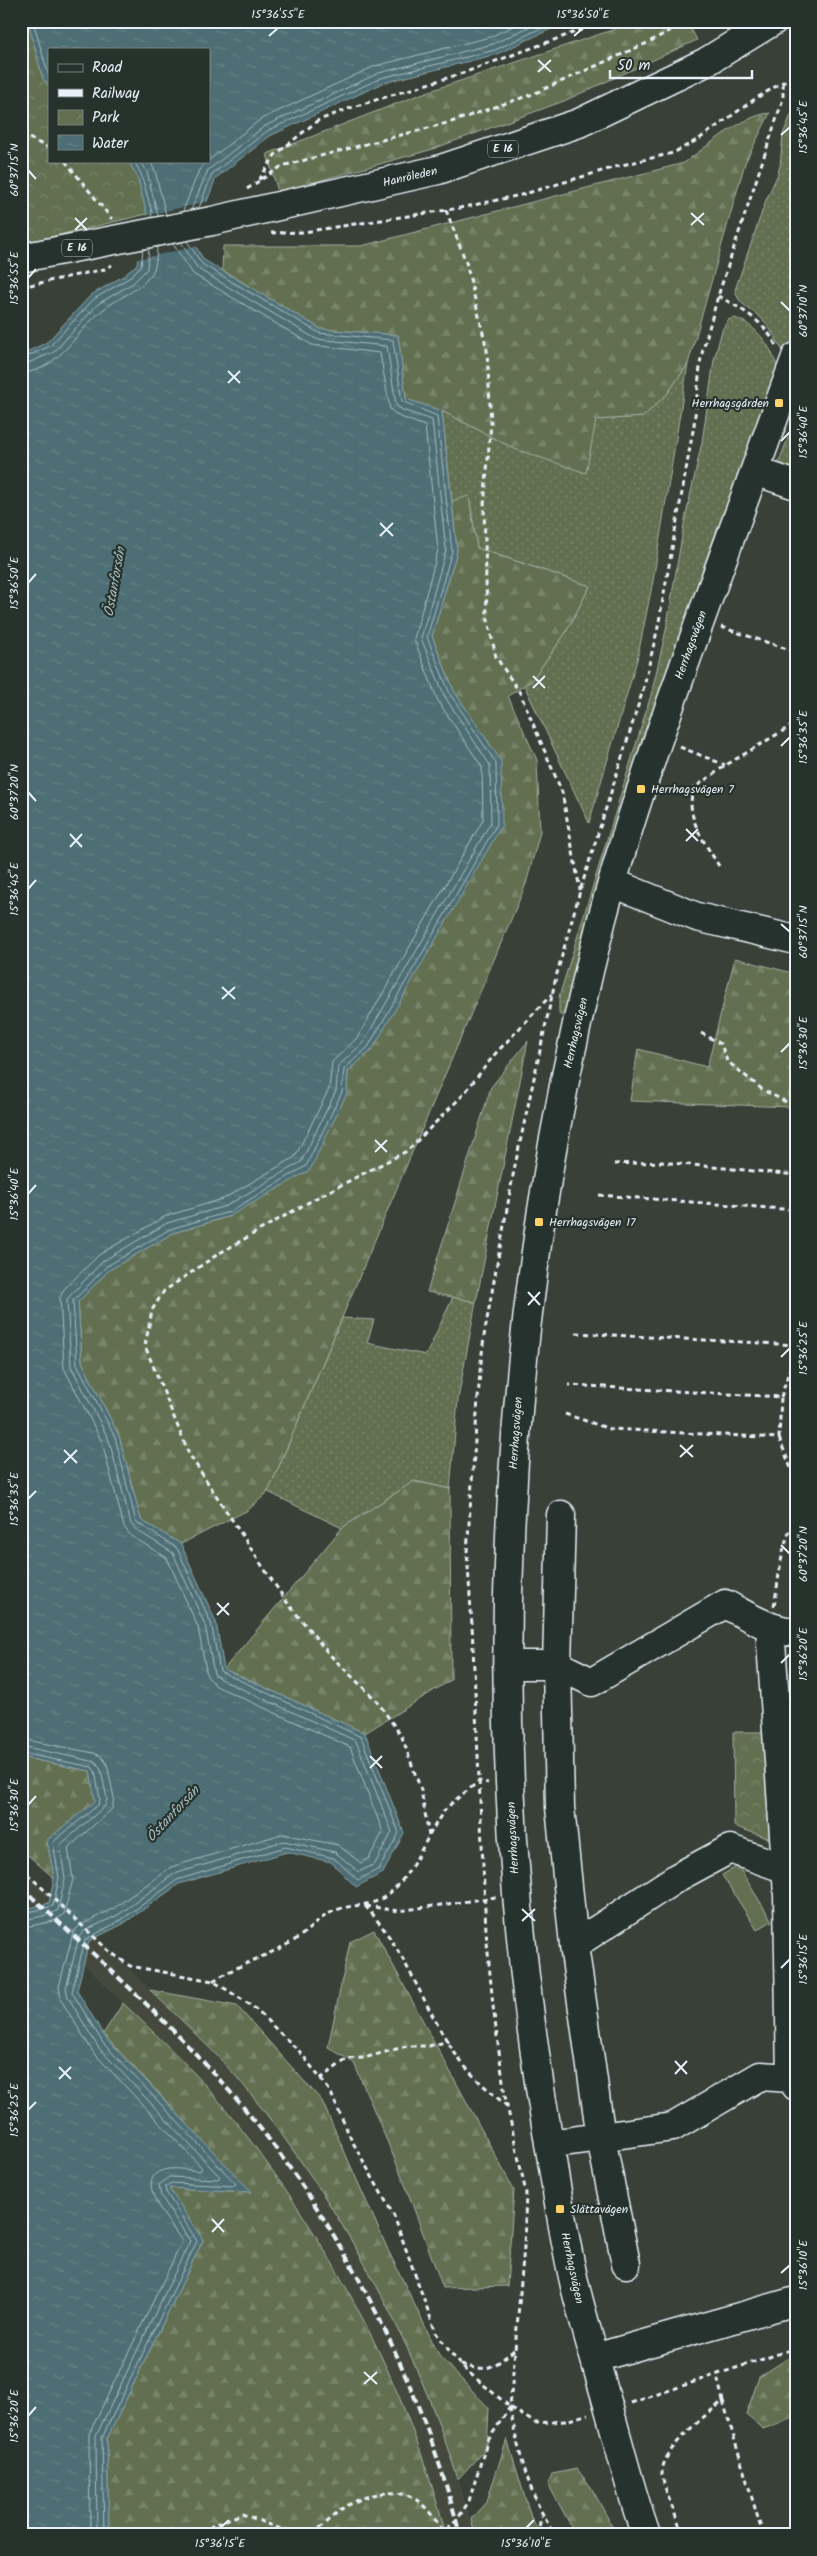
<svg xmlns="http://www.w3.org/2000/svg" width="817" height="2556" viewBox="0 0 817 2556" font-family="Kalam,sans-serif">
<defs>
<pattern id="grass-dots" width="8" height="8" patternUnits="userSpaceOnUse" patternTransform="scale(1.25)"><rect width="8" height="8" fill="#627051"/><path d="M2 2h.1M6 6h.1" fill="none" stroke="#78856b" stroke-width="1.8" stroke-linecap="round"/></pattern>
<pattern id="forest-firs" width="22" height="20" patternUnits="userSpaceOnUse" patternTransform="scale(1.25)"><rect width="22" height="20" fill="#627051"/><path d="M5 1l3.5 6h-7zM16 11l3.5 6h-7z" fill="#78856b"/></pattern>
<pattern id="park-crowns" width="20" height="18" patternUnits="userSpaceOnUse" patternTransform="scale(1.25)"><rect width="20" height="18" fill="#627051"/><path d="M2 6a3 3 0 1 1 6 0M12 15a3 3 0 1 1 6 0" fill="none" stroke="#78856b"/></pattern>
<pattern id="water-ripples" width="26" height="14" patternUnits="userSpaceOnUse" patternTransform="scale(1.25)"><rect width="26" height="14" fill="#4d6e74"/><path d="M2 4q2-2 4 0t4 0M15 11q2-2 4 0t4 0" fill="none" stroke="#678389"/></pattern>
</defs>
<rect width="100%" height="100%" fill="#384037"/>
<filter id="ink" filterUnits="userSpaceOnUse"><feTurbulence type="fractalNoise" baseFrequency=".02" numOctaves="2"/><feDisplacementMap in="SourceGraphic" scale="10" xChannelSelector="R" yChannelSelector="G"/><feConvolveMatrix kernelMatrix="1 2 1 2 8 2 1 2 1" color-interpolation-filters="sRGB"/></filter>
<g filter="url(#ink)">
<path fill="#454a3e" d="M21 1869 108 1948 203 2042 244 2086 292 2147 349 2235 377 2285 423 2379 444 2435 475 2535H446L417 2445 397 2390 352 2298 325 2249 268 2164 222 2104 182 2062 88 1968 21 1907Z"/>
<path fill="url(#grass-dots)" stroke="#a5b0a4" d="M796 103V337L789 357C778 348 774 332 764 321 753 309 739 307 735 290L766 200 777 176 780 166 783 134Z
M734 318C756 323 775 351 778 372L708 554 679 640 573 1022 559 1014V997L651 695 666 630 684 524 702 442 714 360 722 330 728 320Z
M688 364 653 581 637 660 589 823 524 685 531 681 565 634 590 586 477 548 469 497 452 501 442 411 515 449 596 420 643 417 667 394Z
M796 418V472L778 464Z
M453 1297 476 1302 458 1399 450 1489 414 1481 342 1528 268 1492 342 1318 374 1320 367 1343 426 1355Z"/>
<path fill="url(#forest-firs)" stroke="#a5b0a4" d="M639 21H687L697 40 564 101 430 150 278 192 267 154 421 94Z
M770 113 745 163 688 364 667 394 643 417 596 420 586 473 515 449 442 411 406 399 398 335 321 329 222 270 223 246H361L684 163C706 147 743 115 770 113Z
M469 496 477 548 590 586 565 634 531 681 508 696 537 760 540 832 526 884 268 1492 248 1510 181 1544 141 1520 119 1436 82 1362 78 1302 109 1270 173 1233 231 1216 347 1093 348 1071 372 1050 501 761 454 691 432 636 457 551 452 501Z
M735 958 796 974V1110L791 1107 630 1101 638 1049 707 1067Z
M528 1041 476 1302 427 1292 491 1087Z
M414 1481 450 1489 451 1680 365 1733 224 1669 342 1528Z
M21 1757 90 1771 96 1801 47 1840 54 1878 21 1849Z
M374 1930 514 2190 507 2286 443 2288 403 2179 354 2063 328 2047 350 1942Z
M150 1990 237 2006 322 2101 388 2250 440 2357 489 2408 487 2447 458 2479C412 2336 340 2204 245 2087 216 2052 182 2021 150 1990Z
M123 2003C157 2036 193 2069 223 2106 325 2231 405 2378 446 2535H109L107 2439 203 2240 169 2188 251 2192 103 2034Z
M796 2353V2417L763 2429 746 2415 759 2377Z
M507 2439 531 2517 541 2535H475L471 2519 487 2501Z
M577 2469 591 2487 617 2535H576L548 2484 552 2474Z"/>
<path fill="url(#park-crowns)" stroke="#a5b0a4" d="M21 21H28L43 79 49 84V161H128L137 176 147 214 21 244Z
M733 1732H769L773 1840 734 1826Z"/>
<path fill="#627051" stroke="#a5b0a4" d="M738 1866 772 1921 757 1930 722 1875Z"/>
<path fill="url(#water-ripples)" stroke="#8ba2a9" d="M28 21H568L497 54 383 83 270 136 216 178 192 240 204 260 321 329 398 335 406 399 442 411 457 551 432 636 454 691 501 761 502 825 372 1050 348 1071 347 1093 310 1170 230 1216 173 1233 109 1270 78 1302 82 1362 119 1436 141 1520 181 1544 216 1622 224 1669 365 1733 404 1833 383 1873 356 1887 331 1862 287 1852 179 1884 123 1924 89 1941 77 1991 107 2040 252 2192 169 2188 203 2240 107 2439 109 2535H21V1910L49 1903 54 1878 47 1840 95 1801 90 1771 21 1757V355L47 342 91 295 125 275 137 264 139 241 147 214 137 176 128 161H209V49H49V84L43 79Z"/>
<path fill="#384037" d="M210 201 194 240 199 246 134 260 136 241 144 216Z"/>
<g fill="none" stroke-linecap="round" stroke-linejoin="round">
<path stroke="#aabdc3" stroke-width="1" d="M33 21 49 77
M209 160 261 119 375 66 490 37 524 21
M134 161 141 174 152 212 151 218
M141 161 147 172 158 216
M150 161 155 171 166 215
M199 208 212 174 267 131 381 78 495 50 556 21
M191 210 208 170 265 126 379 73 493 44 541 21
M183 211 199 170 207 161
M21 359 50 346 94 299 129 278 141 266 143 250
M21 366 54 352 98 304 133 283 147 269 149 248
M21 373C59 372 78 328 104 309 119 297 137 292 150 276 157 268 156 256 157 247
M21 1739 94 1753 101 1756 107 1764 114 1798 112 1809 68 1848 73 1879 64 1914 54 1921 21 1928
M21 1746 96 1762 101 1770 107 1799 105 1806 60 1845 65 1879 58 1910 51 1914 21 1921
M21 1753 92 1767 95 1771 100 1799 98 1805 53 1842 59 1878 53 1906 21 1914
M90 2535 89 2434 182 2242C175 2227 126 2176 168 2169 178 2168 190 2170 200 2171L202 2168 93 2052 61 2000 59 1987 73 1933 79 1926 114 1908 171 1867 282 1834 338 1845 361 1863 369 1858 383 1832 350 1747 216 1686 207 1676 198 1627 167 1558 131 1536 124 1527 102 1442 64 1368 60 1297 64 1289 100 1254 166 1216 223 1199 295 1157 329 1089 332 1062 357 1038 483 820 482 767 438 701 414 639 438 550 425 426 398 416 390 409 380 353 312 345 193 274 173 244
M97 2535 96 2436 190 2241 161 2196 159 2185 169 2177 218 2179 220 2177 98 2047 68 1997 66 1988 79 1937 84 1931 118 1915 174 1874 284 1841 335 1852 359 1872 375 1864 392 1832 356 1741 220 1679 214 1674 205 1625 173 1553 135 1529 131 1524 109 1440 71 1366 67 1299 103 1261 167 1223 226 1206 301 1162 336 1091 338 1066 363 1043 491 822 490 765 445 697 421 638 446 550 432 420 402 410 396 405 387 346 316 339 198 269 181 242
M104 2535 102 2438 197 2241 166 2192 165 2187 171 2183 233 2186 236 2184 103 2043 72 1992 85 1940 121 1920 177 1880 285 1847 334 1858 358 1880 379 1869 399 1833 361 1737 220 1671 211 1623 177 1548 136 1522 115 1437 77 1364 73 1301 107 1266 170 1229 229 1212 306 1166 342 1092 344 1069 368 1047 497 824 496 763 450 694 427 637 452 551 437 416 402 401 393 340 319 333 202 264 187 241"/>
<g stroke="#e8f1f8" stroke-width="31">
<path id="minor" d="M755 471 796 485
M613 883 697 917 796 940
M561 1515 557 1665 560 1807 574 1945 601 2138 626 2264
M770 1627 788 1895
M507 1665H557L592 1682 725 1604C748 1616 770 1631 796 1632
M574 1945 678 1877 730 1849 786 1869
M791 2078 788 1895 796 1890
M549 2144 673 2127 760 2076 791 2078 796 2086
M595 2358 796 2301
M646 2535C632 2496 622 2456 611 2416 599 2373 586 2330 575 2286 564 2239 557 2191 549 2143 478 1737 499 1318 602 919 629 818 665 719 700 621 732 533 764 445 796 357"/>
</g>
<g stroke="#e8f1f8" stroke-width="31">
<path id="highway" d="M21 258 212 221 438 170 579 123 706 62 773 21"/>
</g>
<path stroke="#e8f1f8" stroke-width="3" stroke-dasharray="5 4" stroke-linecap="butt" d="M21 134 49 148
M65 161 112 219
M259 180 275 155 317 121 353 107 463 73 606 21
M247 189 282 166 451 122 533 94 647 43 688 21
M446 210 466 262 487 350 491 423 484 506 487 616 496 657 520 693 562 792 580 890
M271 233 303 232 460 208 521 195 622 165 673 153 699 139 755 99 796 74
M21 287 105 269 112 265
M718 296C740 308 765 321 776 346
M721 627 796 652
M680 747 725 765
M719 866C706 844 683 816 694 788L726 765 796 723
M701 1033 721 1044 727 1061 763 1090 796 1107
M614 1164 661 1162 796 1175
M599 1195 796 1210
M576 1333 796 1345
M781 1397 796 1349
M565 1414 610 1429 779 1438 781 1397 569 1385
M779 1438 796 1481
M774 1606C780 1574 780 1546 796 1517
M429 1836 421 1790 402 1737 377 1701 329 1654 286 1601 263 1567 189 1454 145 1346 152 1310 164 1291 218 1254 316 1198 407 1151 463 1095 495 1054 552 994
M21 1868 109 1951 130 1966 213 1981 252 2006 301 2053 330 2091 351 2139 394 2216 436 2333 460 2365 510 2407 535 2423 566 2421 588 2414
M365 1906C407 1951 424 2010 459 2059 473 2078 491 2092 508 2107
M366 1906 399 1911 496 1897
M213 1981C238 1965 262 1958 288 1944 304 1936 315 1921 330 1913 351 1901 372 1911 393 1890 415 1869 425 1839 442 1814 451 1801 468 1791 479 1781L488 1783
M320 2079 347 2059 364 2058 407 2046H429L449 2041
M461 2365C490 2372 492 2368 514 2350
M723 2401 763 2535
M631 2403 796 2348
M510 2408C519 2454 529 2496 555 2535
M203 2535 213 2525 242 2514C263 2521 289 2537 312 2531 324 2528 330 2518 339 2511 358 2497 392 2485 415 2499 427 2506 435 2520 443 2530
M440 2535 457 2520 469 2501 487 2442 510 2407 524 2247 526 2193 505 2096 493 2006 486 1931 472 1625 467 1552 480 1371 484 1336 514 1170 556 977 580 891 643 690 658 627 694 425 701 357 718 296 783 99V83
M538 2535 541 2516
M683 2535C678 2521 662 2485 662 2473 663 2447 704 2417 723 2401L717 2376
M790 2535 796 2531"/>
<use href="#minor" stroke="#26332d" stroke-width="28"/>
<use href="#highway" stroke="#26332d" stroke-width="28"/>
<path stroke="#e8f1f8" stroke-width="4" stroke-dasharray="8 4" stroke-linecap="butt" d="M21 1887C93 1954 168 2020 232 2094 337 2215 421 2380 460 2535"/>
</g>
</g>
<path fill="none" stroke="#e8f1f8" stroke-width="2" d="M269 36 278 28M574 36 583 28M538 60 551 72M538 72 551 60M781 135 790 127M28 170 36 179M691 213 704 225M75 218 87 230M691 225 704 213M75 230 87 218M28 278 36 269M781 302 790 311M228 371 240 383M228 383 240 371M781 441 790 432M380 523 393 536M380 536 393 523M28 583 36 574M533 676 545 688M533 688 545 676M781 746 790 737M28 792 36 801M686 829 698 841M70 834 82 847M686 841 698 829M70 847 82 834M28 889 36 880M781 924 790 932M222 987 235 999M222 999 235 987M781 1052 790 1043M375 1140 387 1152M375 1152 387 1140M28 1194 36 1185M528 1292 540 1305M528 1305 540 1292M781 1357 790 1348M680 1445 693 1457M64 1450 77 1463M680 1457 693 1445M64 1463 77 1450M28 1499 36 1491M781 1545 790 1554M217 1603 229 1615M217 1615 229 1603M781 1663 790 1654M370 1756 382 1768M370 1768 382 1756M28 1805 36 1796M522 1909 535 1921M522 1921 535 1909M781 1968 790 1959M675 2061 687 2074M59 2067 71 2079M675 2074 687 2061M59 2079 71 2067M28 2110 36 2102M212 2219 224 2232M212 2232 224 2219M781 2273 790 2265M364 2372 377 2384M364 2384 377 2372M28 2416 36 2407M220 2528 229 2520M526 2528 534 2520"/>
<g fill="#ffd166" stroke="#26332d" stroke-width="2">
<rect x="774" y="398" width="10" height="10" rx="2.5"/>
<rect x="636" y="784" width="10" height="10" rx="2.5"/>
<rect x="534" y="1217" width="10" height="10" rx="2.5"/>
<rect x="555" y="2204" width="10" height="10" rx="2.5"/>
</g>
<g text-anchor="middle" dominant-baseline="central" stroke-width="4.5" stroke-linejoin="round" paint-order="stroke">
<g fill="#26332d" stroke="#aeb8bb" stroke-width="1">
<rect x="488" y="140.5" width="30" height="17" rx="4"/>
<rect x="62" y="239.5" width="30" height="17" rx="4"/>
</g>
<g font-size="11" font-weight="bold" fill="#e8f1f8">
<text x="503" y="149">E 16</text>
<text x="77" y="248">E 16</text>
</g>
<g font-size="12" fill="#e8f1f8" stroke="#26332d">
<text transform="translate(410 177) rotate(-13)">Hanröleden</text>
<text transform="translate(691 645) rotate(-70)">Herrhagsvägen</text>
<text transform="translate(576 1033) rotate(-77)">Herrhagsvägen</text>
<text transform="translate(516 1433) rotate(-86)">Herrhagsvägen</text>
<text transform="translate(513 1838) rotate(-93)">Herrhagsvägen</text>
<text transform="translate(572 2268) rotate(78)">Herrhagsvägen</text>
</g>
<g font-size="12" fill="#e8f1f8" stroke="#26332d" text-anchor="start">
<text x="769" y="403" text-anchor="end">Herrhagsgården</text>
<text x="651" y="789">Herrhagsvägen 7</text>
<text x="549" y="1222">Herrhagsvägen 17</text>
<text x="570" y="2209">Slättavägen</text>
</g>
<g font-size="14" font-style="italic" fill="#aabdc3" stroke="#26332d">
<text transform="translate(115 582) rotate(-80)">Östanforsån</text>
<text transform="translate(173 1814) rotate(-47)">Östanforsån</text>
</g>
</g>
<rect width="817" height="2556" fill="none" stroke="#26332d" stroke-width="55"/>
<rect x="48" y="48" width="162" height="115" fill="#26332d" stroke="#747f7e"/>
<rect x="58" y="64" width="25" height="8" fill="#26332d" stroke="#747f7e"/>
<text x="92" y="72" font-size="15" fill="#e8f1f8">Road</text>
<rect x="58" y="89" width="25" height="8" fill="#e8f1f8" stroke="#747f7e"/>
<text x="92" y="98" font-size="15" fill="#e8f1f8">Railway</text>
<rect x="58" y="110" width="25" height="15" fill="url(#park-crowns)" stroke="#747f7e"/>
<text x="92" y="122" font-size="15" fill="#e8f1f8">Park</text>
<rect x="58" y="135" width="25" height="15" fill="url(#water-ripples)" stroke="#747f7e"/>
<text x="92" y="148" font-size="15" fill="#e8f1f8">Water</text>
<path d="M610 70v8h142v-8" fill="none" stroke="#e8f1f8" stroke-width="2.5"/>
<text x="617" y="70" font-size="15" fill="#e8f1f8" stroke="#26332d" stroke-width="4" paint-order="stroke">50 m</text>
<rect x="28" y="28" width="762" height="2500" fill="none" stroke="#e8f1f8" stroke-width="2"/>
<g font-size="12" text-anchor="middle" fill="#e8f1f8">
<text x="278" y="18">15°36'55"E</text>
<text x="583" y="18">15°36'50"E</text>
<text transform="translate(803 127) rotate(-90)" y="4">15°36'45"E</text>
<text transform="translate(14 170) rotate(-90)" y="4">60°37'15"N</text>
<text transform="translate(14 278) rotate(-90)" y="4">15°36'55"E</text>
<text transform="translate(803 311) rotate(-90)" y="4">60°37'10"N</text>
<text transform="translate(803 432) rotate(-90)" y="4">15°36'40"E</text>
<text transform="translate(14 583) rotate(-90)" y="4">15°36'50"E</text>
<text transform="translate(803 737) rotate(-90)" y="4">15°36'35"E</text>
<text transform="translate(14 792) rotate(-90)" y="4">60°37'20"N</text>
<text transform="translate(14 889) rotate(-90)" y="4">15°36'45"E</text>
<text transform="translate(803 932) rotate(-90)" y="4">60°37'15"N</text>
<text transform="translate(803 1043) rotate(-90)" y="4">15°36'30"E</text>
<text transform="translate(14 1194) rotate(-90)" y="4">15°36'40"E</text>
<text transform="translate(803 1348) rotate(-90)" y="4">15°36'25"E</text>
<text transform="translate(14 1499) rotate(-90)" y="4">15°36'35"E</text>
<text transform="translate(803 1554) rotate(-90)" y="4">60°37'20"N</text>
<text transform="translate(803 1654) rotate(-90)" y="4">15°36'20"E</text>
<text transform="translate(14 1805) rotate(-90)" y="4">15°36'30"E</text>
<text transform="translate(803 1959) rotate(-90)" y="4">15°36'15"E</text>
<text transform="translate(14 2110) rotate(-90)" y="4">15°36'25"E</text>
<text transform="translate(803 2265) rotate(-90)" y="4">15°36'10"E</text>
<text transform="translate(14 2416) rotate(-90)" y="4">15°36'20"E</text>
<text x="220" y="2547">15°36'15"E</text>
<text x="526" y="2547">15°36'10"E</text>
</g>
</svg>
